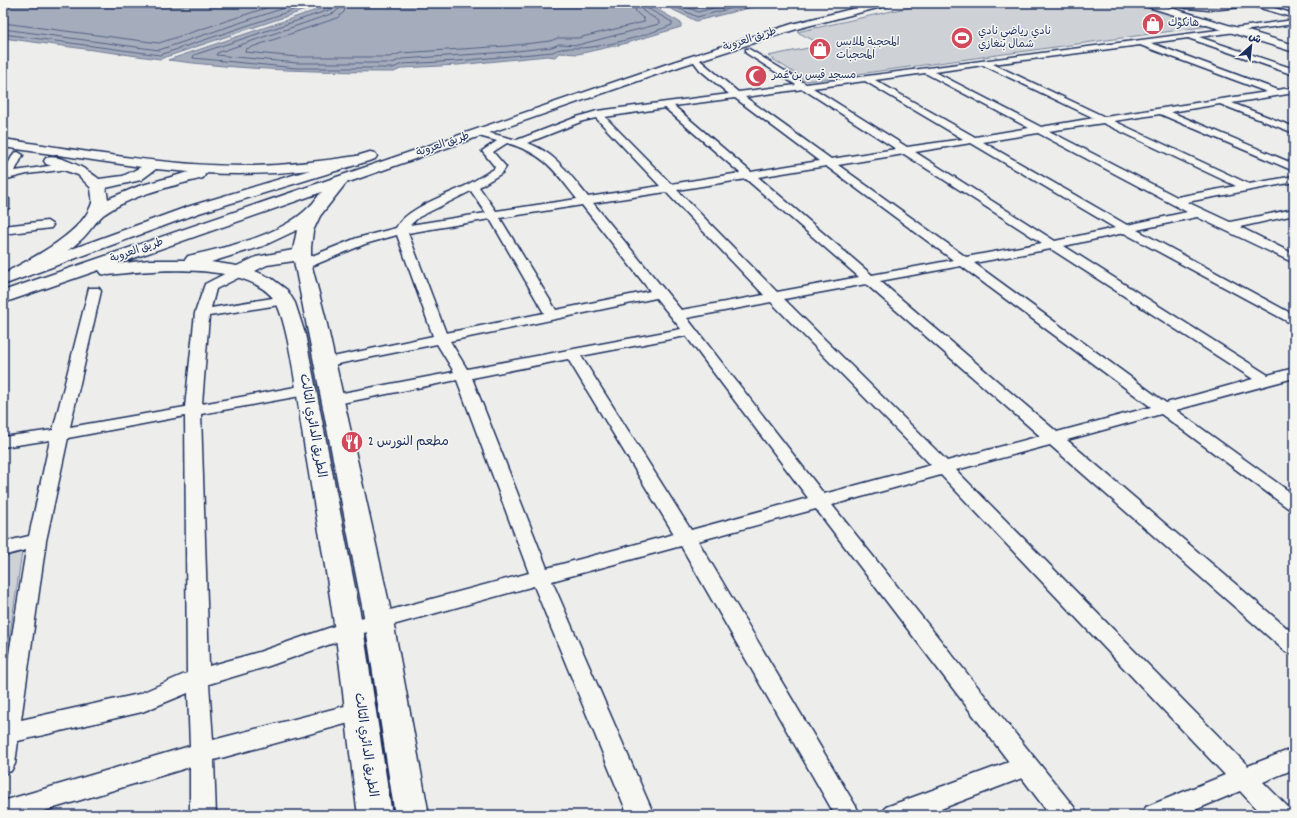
<svg xmlns="http://www.w3.org/2000/svg" width="1297" height="818" viewBox="0 0 1297 818" font-family="Dekko,'Playpen Sans Arabic',sans-serif">
<rect width="100%" height="100%" fill="#edeeec"/>
<filter id="ink" filterUnits="userSpaceOnUse"><feTurbulence type="fractalNoise" baseFrequency=".025" numOctaves="2"/><feDisplacementMap in="SourceGraphic" scale="8" xChannelSelector="R" yChannelSelector="G"/><feConvolveMatrix kernelMatrix="1 2 1 2 8 2 1 2 1" color-interpolation-filters="sRGB"/></filter>
<g filter="url(#ink)">
<path fill="#ced2d7" stroke="#74809a" d="M928 3H1137L1209 26 807 81 768 56 823 45 797 32Z
M22 552 3 681V556Z"/>
<path fill="#a5acbc" stroke="#6e7a96" d="M3 3H326L160 59 3 38Z
M337 3H646L681 23V27L623 44 578 54 559 53 555 57 547 56 458 65 403 68 394 72C318 72 244 70 168 60Z
M659 3H769L696 21Z"/>
<g fill="none" stroke-linecap="round" stroke-linejoin="round">
<path stroke="#526184" stroke-width="1" d="M335 3 332 9 194 55 193 58 296 68H393L402 64 458 61 553 52C562 46 580 49 592 47 620 43 646 35 672 25V22L647 8 645 3
M340 3 339 9 334 13 217 53 216 55 297 63H392L402 59 508 52 552 47 559 44 578 45 659 24V21L643 11 640 3
M346 3 344 12 337 18 246 49 245 52 297 57H390L401 53 507 46 550 41 558 38H578L644 22V19L636 12 634 3
M668 3 697 17 752 3
M679 3 698 12 732 3
M3 23 159 43 281 3
M3 29 159 50 299 3
M3 34 160 55 314 3"/>
<g stroke="#1b2f5e" stroke-width="3">
<path id="street" d="M1173 3 1209 6 1266 3 1265 5 1294 14V18L1254 6 1209 10 1187 8Z
M1294 20V24L1199 37 1294 69V75L1188 38 1151 43 1278 90 1294 87V93L1232 103 1294 127V133L1220 104 1171 112 1294 164V171L1160 114 1114 121 1249 184 1294 176V182L1187 202 1230 222 1294 209V215L1240 227 1294 254V263L1197 217 1137 230 1294 315V325L1124 233 1064 246 1268 375 1294 368V378L1176 410 1294 495V510L1288 508 1161 414 1067 440 1294 634V654L1286 652 1050 445 956 470 1248 766 1294 748V769L1263 782 1288 807 1292 815H1262L1240 791 1183 815H1142L1146 807 1225 775 941 475 832 505 1074 807 1078 815H1050L1022 778 925 815H882L886 807 1009 762 816 509 698 541 861 815H835L681 546 552 581 654 815H628L534 586 353 636 269 666 209 684 213 740 360 702 368 704 371 711 368 718 360 720 214 760 216 815H190V767L31 815H3V801L190 746 188 693 142 712 18 741 15 764 11 771 3 774V691L26 550 3 556V542L29 536 50 440 3 447V437L53 430 89 288H99L101 291 70 427 185 407 195 313 205 284 234 269H244L245 272 244 275 216 289 211 308 285 296 290 297 292 300 290 303 285 304 209 316 202 404 306 385 312 387 314 390 312 393 306 395 201 414 209 666 259 652 349 621 529 573 457 380 332 405 326 403 324 400 326 397 332 395 454 372 437 344 323 367 318 366 316 363 318 360 323 359 433 336 397 235 365 244 307 268H297L296 265 297 262 357 238 396 228C406 208 447 195 467 185 476 180 485 174 494 169L495 167 482 151 497 141 475 135 473 133 475 131 478 130 517 140 577 117 597 111 729 94 700 70 691 58 695 56 738 92 796 85 746 53V49H749L806 84ZM1140 45 1267 92 1105 117 993 64ZM983 65 1094 118 1041 127 935 72ZM925 73 1029 128 975 137 875 80ZM865 81 963 139 907 147 813 88ZM803 89 896 149 831 159 745 97ZM735 98 819 161 751 172 674 106ZM665 108 740 173 671 184 605 117ZM596 118 660 186 588 197C570 175 555 152 527 143L583 121ZM1103 123 1236 186 1177 197 1049 131ZM1038 133 1187 212 1127 225 983 142ZM507 143C545 154 554 170 577 199L496 211 479 187 502 173 506 167 493 152ZM971 143 1115 228 1055 241 915 152ZM904 154 1042 243 966 257 838 165ZM826 166 953 260 872 275 758 177ZM746 179 859 277 777 292 677 190ZM471 191 486 213 410 225 419 217ZM666 192 764 295 681 310 593 203ZM582 205 650 291 556 310 500 218ZM490 219 544 313 446 333 408 233ZM1051 249 1253 379 1166 403 974 263ZM961 266 1151 407 1057 432 880 281ZM866 284 1040 436 947 461 784 299ZM656 298 681 329 467 369 450 341ZM771 302 931 465 824 494 687 318ZM686 336 808 498 691 530 581 356ZM568 359 674 534 547 568 472 378ZM185 416 187 673 139 694 21 720 46 541 68 438Z
M18 152 23 155 15 171 69 163 74 166 69 169 27 174 3 180V173L14 153Z
M3 196 9 199V208L3 211Z
M47 221 53 225 51 228 3 234V226Z"/>
</g>
<g stroke="#1b2f5e" stroke-width="3">
<path id="secondary" d="M1140 3H1155L1294 45V52L1142 5Z"/>
</g>
<g stroke="#1b2f5e" stroke-width="3">
<path id="primary" d="M3 139C86 151 170 167 254 166 288 165 323 161 357 156L362 157 364 160 362 163 357 164C306 172 256 176 204 173L205 175 203 178C169 187 133 194 103 215 96 221 90 231 83 238 69 251 28 282 10 278L7 274 10 270C35 257 83 232 92 203 93 199 91 192 91 188L78 175 46 164 44 161 46 158C61 154 88 170 99 179L123 176 141 167 3 147ZM156 169 189 172 139 186 108 199 106 188 141 180Z"/>
</g>
<g stroke="#1b2f5e" stroke-width="3">
<path id="highway" d="M875 3H891L889 5 800 28 681 66 346 183 320 216 313 231 311 247V263L326 320 393 621 429 815H395L365 621 294 261 267 265 255 271 271 278 287 290 295 303 305 334 363 628 392 815H358C349 754 344 692 335 631 326 564 312 497 302 430 298 403 288 316 273 298 242 261 151 270 108 275L102 274 99 270 3 303V291L673 62 792 24ZM322 192C317 196 315 202 310 206 281 236 227 247 188 256L185 260H149L117 264ZM297 230 293 250 256 257 237 266 211 262 263 246Z
M370 152 375 153 377 156 375 159 199 213 3 285V274L187 207Z"/>
</g>
<use href="#street" fill="#f6f6f2" fill-rule="evenodd"/>
<use href="#secondary" fill="#f6f6f2" fill-rule="evenodd"/>
<use href="#primary" fill="#f6f6f2" fill-rule="evenodd"/>
<use href="#highway" fill="#f6f6f2" fill-rule="evenodd"/>
</g>
</g>
<defs>
<g id="shop-disc" transform="scale(1.15)"><circle r="9.5" fill="#d1495b" stroke="#f6f6f2"/><path d="M-5-2.5h2.3a2.7 3.5 0 0 1 5.4 0H5L5.5 6h-11ZM-1.5-2.5h3a1.5 2.3 0 0 0-3 0Z" fill="#fff"/></g>
<g id="stadium-disc" transform="scale(1.15)"><circle r="9.5" fill="#d1495b" stroke="#f6f6f2"/><path d="M0-5a6.5 5 0 1 0 0 10a6.5 5 0 1 0 0-10ZM-3.5-1.8h7v3.6h-7Z" fill="#fff"/></g>
<g id="mosque-disc" transform="scale(1.15)"><circle r="9.5" fill="#d1495b" stroke="#f6f6f2"/><path d="M3.5-4.9A6 6 0 1 0 3.5 4.9A5 5 0 1 1 3.5-4.9Z" fill="#fff"/></g>
<g id="restaurant-disc" transform="scale(1.15)"><circle r="9.5" fill="#d1495b" stroke="#f6f6f2"/><path d="M-5-6h1v4h1v-4h1v4h1v-4h1v5L-1.5 .5V6h-2V.5L-5-1ZM5-6V6H3V1.5H1.5Q1.5-4 5-6Z" fill="#fff"/></g>
</defs>
<g fill-rule="evenodd">
<use href="#shop-disc" x="1153" y="24"/>
<use href="#stadium-disc" x="962" y="38"/>
<use href="#shop-disc" x="820" y="49"/>
<use href="#mosque-disc" x="756" y="76"/>
<use href="#restaurant-disc" x="352" y="442"/>
</g>
<g text-anchor="middle" dominant-baseline="central" stroke-width="3" stroke-linejoin="round" paint-order="stroke">
<g font-size="11" fill="#1b2f5e" stroke="#f6f6f2" text-anchor="start">
<text x="1168" y="24">هانكوك</text>
<text x="978" y="32">نادي رياضي نادي<tspan x="978" dy="13">شمال بنغازي</tspan></text>
<text x="836" y="43">المحجبة لملابس<tspan x="836" dy="13">المحجبات</tspan></text>
<text x="772" y="76">مسجد قيس بن عُمر</text>
</g>
<g font-size="11" fill="#1b2f5e" stroke="#f6f6f2">
<text transform="translate(750 40) rotate(-18)">طريق العروبة</text>
<text transform="translate(443 145) rotate(-19)">طريق العروبة</text>
<text transform="translate(137 251) rotate(-19)">طريق العروبة</text>
</g>
<g font-size="13" fill="#1b2f5e" stroke="#f6f6f2">
<text transform="translate(312 426) rotate(80)">الطريق الدائري الثالث</text>
<text transform="translate(365 745) rotate(82)">الطريق الدائري الثالث</text>
</g>
<g font-size="13" fill="#1b2f5e" stroke="#f6f6f2" text-anchor="start">
<text x="368" y="442">مطعم النورس 2</text>
</g>
</g>
<rect width="1297" height="818" fill="none" stroke="#f6f6f2" stroke-width="16"/>
<rect x="8" y="8" width="1281" height="802" fill="none" stroke="#1b2f5e" stroke-width="1.5" filter="url(#ink)"/>
<g transform="translate(1251 46) rotate(27)" stroke="#f6f6f2" stroke-width="3" paint-order="stroke">
<path d="M0-3L7 15L0 10L-7 15Z" fill="#1b2f5e"/>
<text y="-6" font-size="11" font-weight="bold" text-anchor="middle" fill="#1b2f5e">ش</text>
</g>
</svg>
